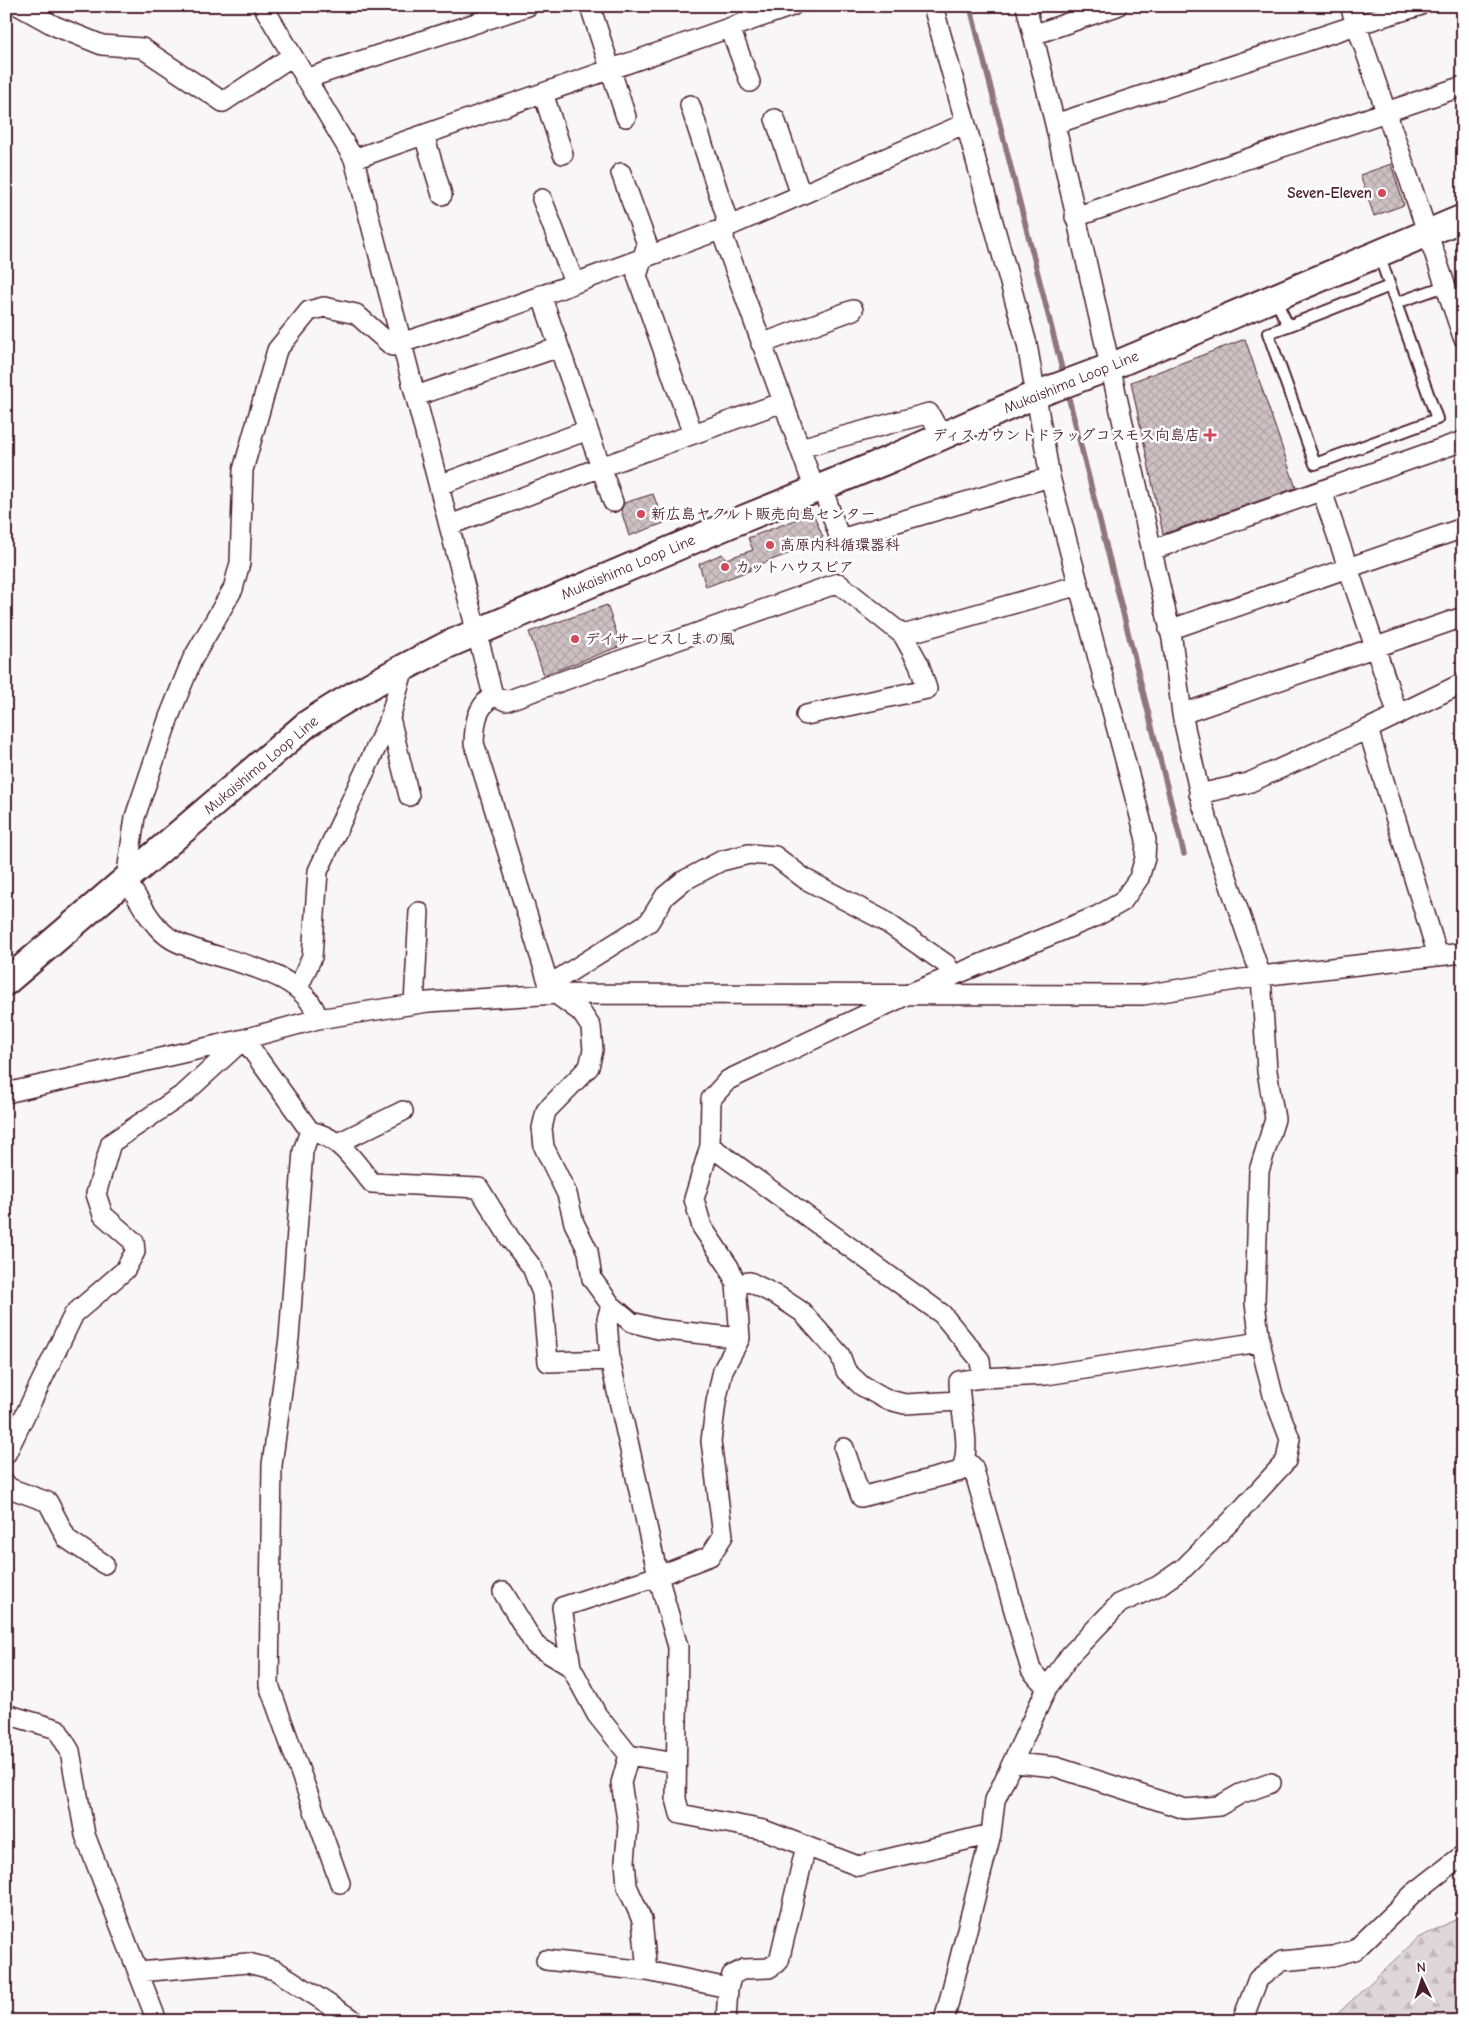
<svg xmlns="http://www.w3.org/2000/svg" width="1469" height="2027" viewBox="0 0 1469 2027" font-family="'Comic Neue','Klee One',sans-serif">
<defs>
<pattern id="forest-firs" width="22" height="20" patternUnits="userSpaceOnUse" patternTransform="scale(1.25)"><rect width="22" height="20" fill="#ded6d9"/><path d="M5 1l3.5 6h-7zM16 11l3.5 6h-7z" fill="#c0b7ba"/></pattern>
<pattern id="building-cross-hatch" width="8" height="8" patternUnits="userSpaceOnUse" patternTransform="scale(1.25)"><rect width="8" height="8" fill="#cdc1c4"/><path d="M0 0l8 8M0 8l8-8" fill="none" stroke="#b2a5a9"/></pattern>
</defs>
<rect width="100%" height="100%" fill="#f8f6f7"/>
<filter id="ink" filterUnits="userSpaceOnUse"><feTurbulence type="fractalNoise" baseFrequency=".02" numOctaves="2"/><feDisplacementMap in="SourceGraphic" scale="10" xChannelSelector="R" yChannelSelector="G"/><feConvolveMatrix kernelMatrix="1 2 1 2 8 2 1 2 1" color-interpolation-filters="sRGB"/></filter>
<g filter="url(#ink)">
<path fill="url(#forest-firs)" stroke="#947a82" d="M1463 1916V2021H1330L1418 1938Z"/>
<g fill="none" stroke-linecap="round" stroke-linejoin="round">
<path stroke="#8f747b" stroke-width="5.5" d="M970 6 1064 377
M1067 391 1184 854"/>
</g>
<path fill="url(#building-cross-hatch)" stroke="#4a1f2b" d="M1391 164 1404 205 1374 216 1360 175Z
M1245 339 1296 488 1163 534 1131 382Z
M653 494 664 523 629 536 621 510 624 503Z
M813 513 823 537 791 548 793 552 750 568 751 570 706 587 699 564 722 554 726 559 753 550 748 538Z
M607 605 621 646 544 675 529 632Z"/>
<g fill="none" stroke-linecap="round" stroke-linejoin="round">
<g stroke="#4a1f2b" stroke-width="14">
<path id="lane" d="M1275 298 1288 326 1268 333 1315 464 1437 419 1379 255
M1396 303 1445 286
M1288 326 1390 286"/>
</g>
<g stroke="#4a1f2b" stroke-width="22">
<path id="street" d="M19 6 55 26 102 45 142 48 223 102 292 56
M263 6 354 159 493 695C476 709 475 722 474 743L549 985 556 994 581 1012 591 1027 593 1050 589 1067 546 1111 542 1128 544 1147 567 1194 574 1223 588 1251 592 1279 611 1305 631 1322 658 1329 740 1338
M590 6 626 117
M1350 6 1463 337
M730 28 750 82
M1033 35 1117 6
M305 79 528 6
M543 93 563 154
M690 105 726 216 724 239 815 490
M775 119 801 195
M1055 124 1356 25 1419 6
M424 135 442 195
M354 159 792 6
M621 173 647 244 637 276 693 434
M542 199 574 282
M1075 217 1463 86
M541 295 613 502
M761 344 853 310
M416 396 559 347
M800 448 929 413 941 435
M439 485 588 430
M822 487 840 539 1050 477
M1322 491 1398 715
M450 525 601 467 783 402
M1152 550 1463 441
M1169 630 1463 528
M903 635 1079 585
M493 695 506 701 838 583 903 635 919 664 927 689 806 715
M1182 714 1463 617
M390 718 409 796
M1368 729 1438 956
M1199 794 1248 783 1368 729 1463 683
M549 985 649 922 665 896 683 881 721 861 749 854 775 856 805 879 883 920 946 964 953 976
M298 988 312 957 318 871 390 718 404 667
M414 1004 419 912
M318 1019C304 965 215 963 173 940 152 928 139 899 126 880L135 817 169 717 192 660 233 589 240 563 243 470 277 350 309 311 324 307 356 314 392 346 502 310 725 228 964 124
M6 1093 244 1039 318 1019 428 1002 556 994 1143 995 1261 976 1463 953
M310 1131 303 1151 289 1338 272 1465 269 1685 340 1883
M338 1143 403 1111
M710 1146 942 1314 980 1360 982 1378
M736 1284 750 1282 778 1296 802 1312 840 1355 846 1371 862 1386 885 1399 905 1404 959 1401
M611 1305 607 1319 610 1360 658 1576 678 1647 676 1799 680 1814 764 1830 858 1866 991 1834
M844 1448 861 1497 961 1471C973 1444 959 1411 959 1381L982 1378 1046 1375 1260 1342
M6 1454 74 1314 125 1270 135 1252 134 1242 103 1215 96 1194 111 1143 185 1093 244 1039 310 1131C340 1137 353 1160 372 1183L479 1188 511 1240 532 1267 542 1293 548 1362 610 1360
M966 1460 973 1467 1031 1670 1047 1688
M6 1484 9 1488 48 1502 67 1539 104 1564
M503 1592 535 1645 571 1667
M6 1714 57 1729 70 1751 85 1835 157 2021
M629 1755 621 1783 628 1826 625 1861 627 1886 642 1920 647 1971
M676 1763 629 1755 597 1715 571 1667 562 1607 658 1576 710 1556 723 1536 711 1441 716 1402 723 1370 740 1338 736 1284 729 1267 702 1227 694 1199 710 1146 711 1099 728 1080 911 993 1097 916 1122 902 1139 878 1145 858 1146 840 1141 820 1050 477 1027 344 933 6
M1014 1763 1056 1767 1185 1809 1219 1806 1240 1794 1271 1783
M546 1960 647 1971 728 1988
M138 1972 248 1963 275 1970 355 2021
M726 2021 728 1988 732 1975 744 1969 769 1968 779 1961 806 1846
M944 2021 991 1834 995 1800 1047 1688 1071 1654 1120 1603 1158 1586 1184 1568 1232 1520 1286 1461 1290 1439 1273 1395 1260 1342 1255 1303 1259 1171 1275 1119 1267 1071 1261 976 1202 804 1182 714 1172 639 1055 124 1026 6
M1242 2021 1258 1979 1282 1961 1333 1956 1355 1950 1413 1894 1463 1855"/>
</g>
<g stroke="#4a1f2b" stroke-width="30">
<path id="secondary" d="M6 982 307 724C352 694 399 670 447 645L738 521 893 458 1035 395 1110 367 1463 218"/>
</g>
<use href="#lane" stroke="#fff" stroke-width="10"/>
<use href="#street" stroke="#fff" stroke-width="19"/>
<use href="#secondary" stroke="#fff" stroke-width="26"/>
</g>
</g>
<g fill="#d1495b" stroke="#fff" stroke-width="2">
<circle cx="1382" cy="193" r="5"/>
<path d="M1207.5 427.5h5v5h5v5h-5v5h-5v-5h-5v-5h5z"/>
<circle cx="641" cy="514" r="5"/>
<circle cx="770" cy="545" r="5"/>
<circle cx="725" cy="567" r="5"/>
<circle cx="575" cy="639" r="5"/>
</g>
<g text-anchor="middle" dominant-baseline="central" stroke-width="5" stroke-linejoin="round" paint-order="stroke">
<g font-size="15" font-weight="bold" fill="#4a1f2b" stroke="#fff" text-anchor="start">
<text x="1372" y="193" text-anchor="end">Seven-Eleven</text>
<text x="1200" y="435" text-anchor="end">ディスカウントドラッグコスモス向島店</text>
<text x="651" y="514">新広島ヤクルト販売向島センター</text>
<text x="780" y="545">高原内科循環器科</text>
<text x="735" y="567">カットハウスピア</text>
<text x="585" y="639">デイサービスしまの風</text>
</g>
<g font-size="15" fill="#4a1f2b" stroke="#fff">
<text transform="translate(1071 382) rotate(-22)">Mukaishima Loop Line</text>
<text transform="translate(628 567) rotate(-23)">Mukaishima Loop Line</text>
<text transform="translate(261 765) rotate(-40)">Mukaishima Loop Line</text>
</g>
</g>
<rect width="1469" height="2027" fill="none" stroke="#fff" stroke-width="25"/>
<rect x="12" y="12" width="1444" height="2002" fill="none" stroke="#4a1f2b" stroke-width="2" filter="url(#ink)"/>
<g transform="translate(1422 1980) rotate(356)" stroke="#ffffff" stroke-width="4" paint-order="stroke">
<path d="M0-4L9 19L0 12L-9 19Z" fill="#4a1f2b"/>
<text y="-8" font-size="14" font-weight="bold" text-anchor="middle" fill="#4a1f2b">N</text>
</g>
</svg>
